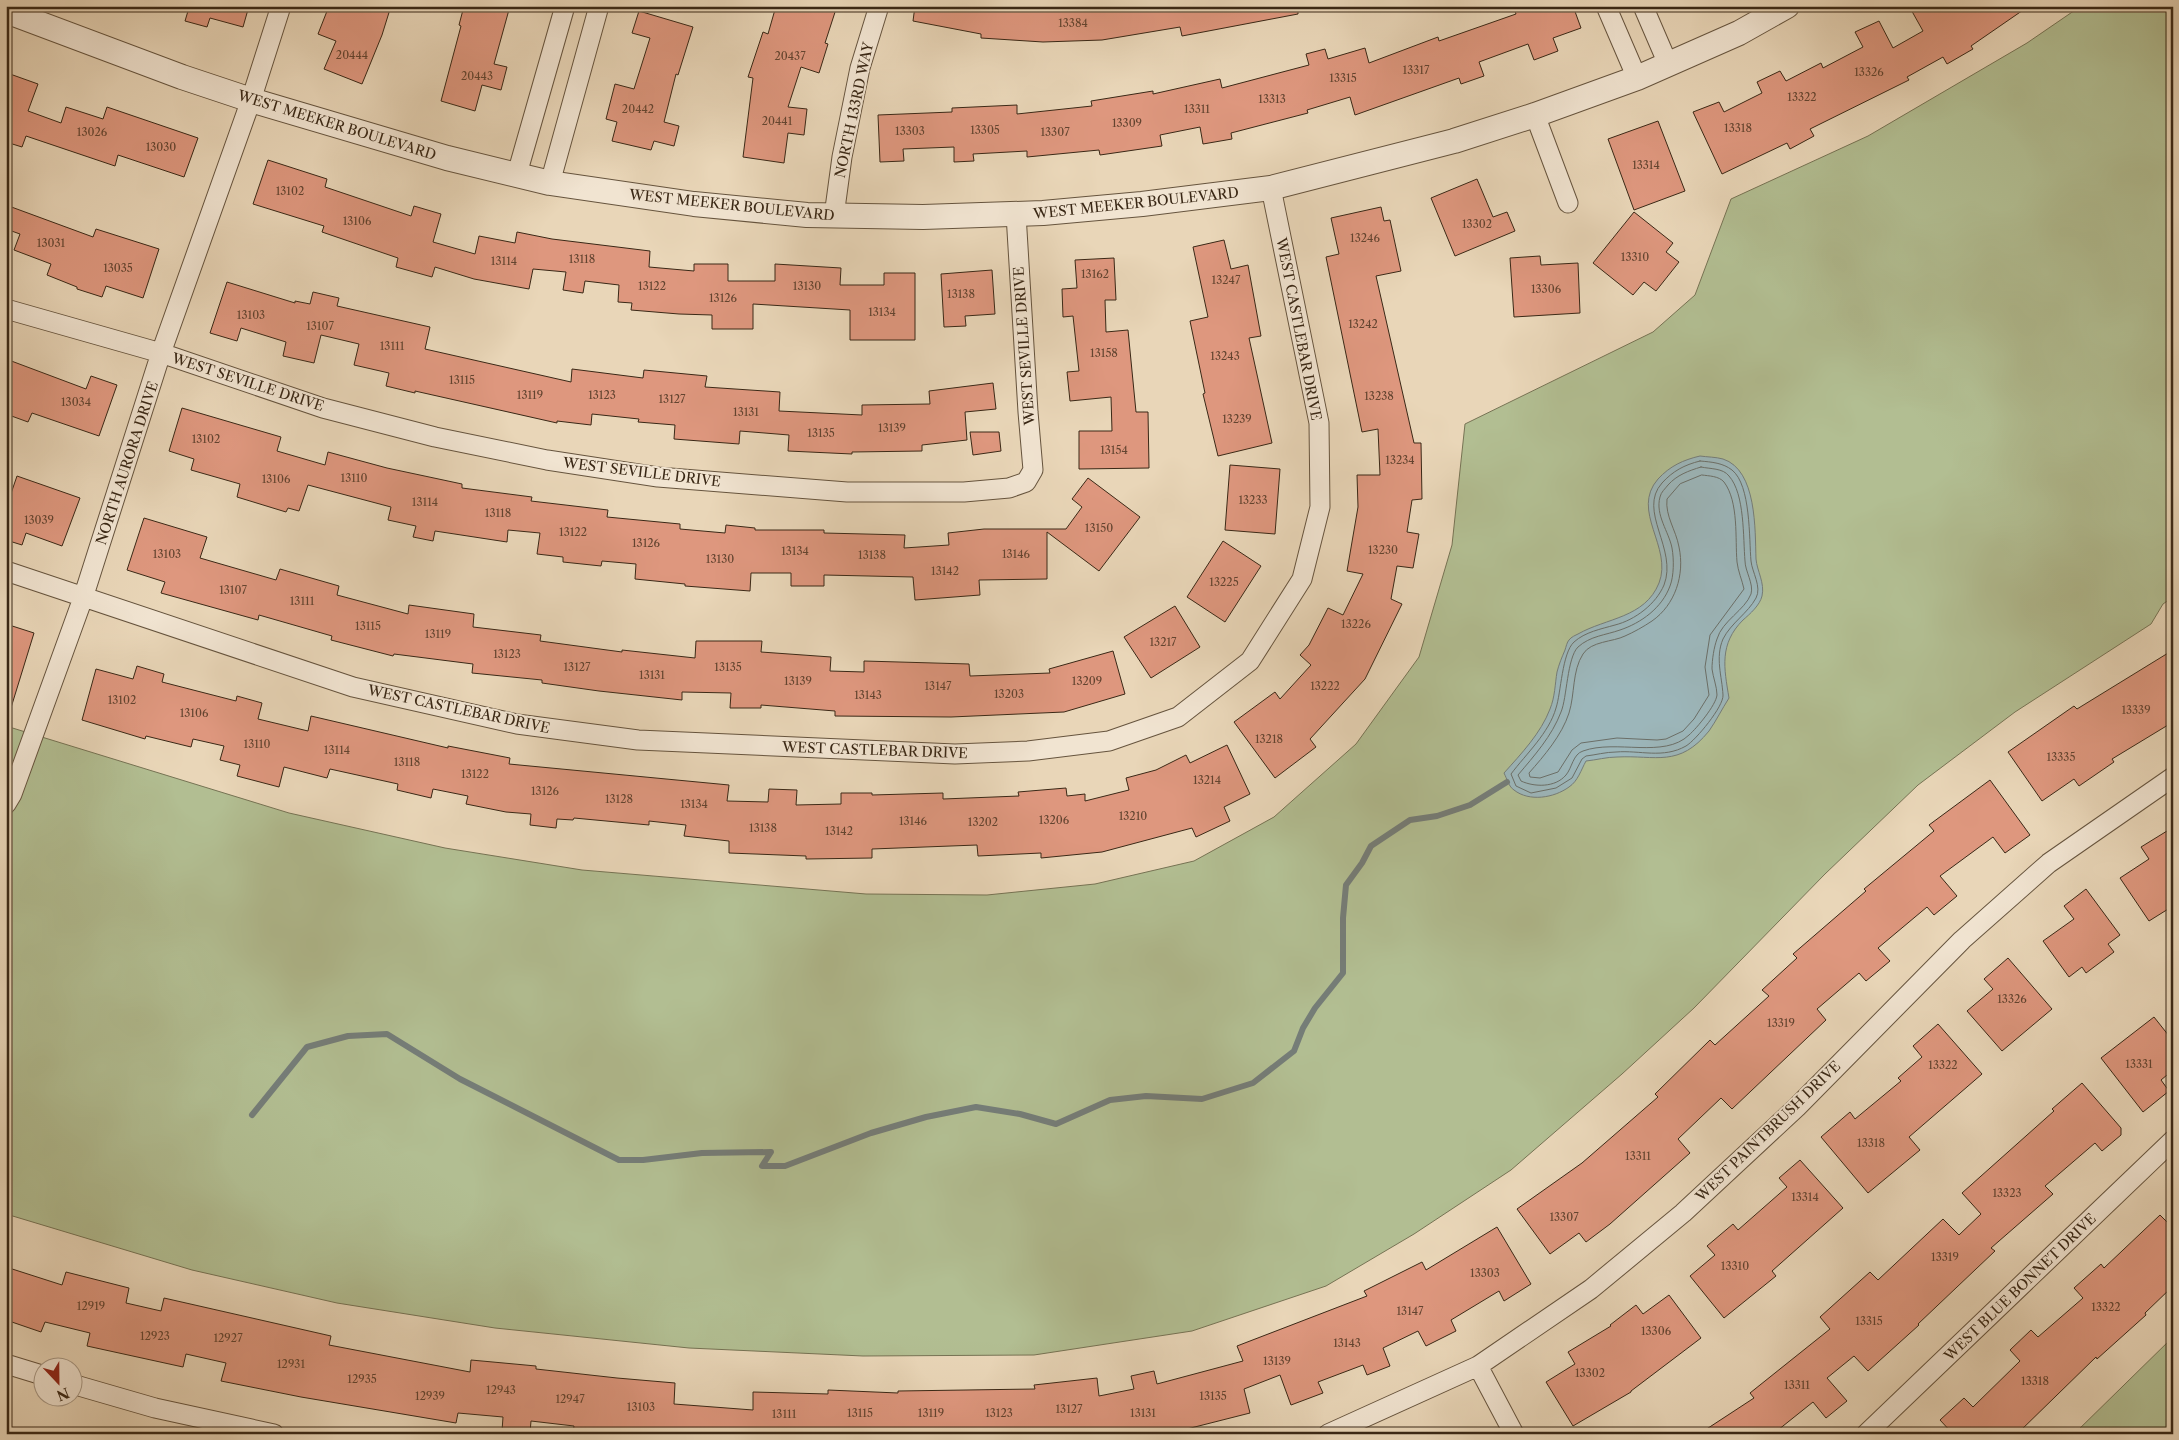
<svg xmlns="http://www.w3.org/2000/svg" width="2179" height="1440" viewBox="0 0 2179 1440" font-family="'Libre Caslon Text',serif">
<rect width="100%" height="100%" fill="#e9d6b8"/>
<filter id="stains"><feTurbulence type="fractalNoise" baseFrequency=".004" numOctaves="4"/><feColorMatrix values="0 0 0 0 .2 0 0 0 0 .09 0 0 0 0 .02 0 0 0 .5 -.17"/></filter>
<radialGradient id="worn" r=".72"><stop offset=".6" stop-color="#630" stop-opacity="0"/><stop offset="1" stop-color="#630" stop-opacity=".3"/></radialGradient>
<path fill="#b2be92" stroke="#767354" d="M2081 6H2173V597L2163 604 2151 624 2015 712 1918 785 1825 874 1694 1008 1622 1074 1511 1170 1414 1234 1326 1286 1192 1331 1034 1355 863 1356 689 1348 495 1328 337 1303 192 1270 6 1214V726L289 813 445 848 582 870 866 894 987 895 1095 884 1194 861 1274 817 1356 744 1419 657 1452 545 1465 424 1653 332 1695 295 1731 199 1868 136 2027 43Z
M2173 1337V1434H2074Z"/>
<path fill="#9cb6ba" stroke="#757d78" d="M1700 456C1707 457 1716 457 1723 459 1757 470 1755 530 1756 559 1757 571 1765 583 1762 596 1760 605 1750 614 1743 620 1719 644 1724 668 1729 698 1722 709 1716 721 1709 731 1679 768 1656 755 1617 757 1607 757 1596 760 1586 761 1581 770 1578 781 1569 787 1554 798 1529 802 1514 790 1509 787 1507 779 1504 773 1521 754 1541 733 1550 709 1555 697 1555 684 1557 672 1559 664 1562 657 1565 650 1566 647 1567 642 1569 640 1571 637 1576 635 1578 634 1606 618 1645 618 1659 583 1673 547 1630 511 1658 479 1670 466 1683 460 1700 456Z"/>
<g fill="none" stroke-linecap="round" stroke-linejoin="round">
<path stroke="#6b6f68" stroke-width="1" d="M1700 461C1712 462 1723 463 1732 470 1751 485 1749 539 1751 561 1752 572 1762 587 1756 598 1748 613 1731 623 1723 639 1715 658 1722 676 1723 695 1724 706 1696 740 1686 746 1663 759 1640 750 1616 752 1606 752 1595 755 1586 756L1582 759 1572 778 1556 788 1531 793 1516 786 1511 774C1526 754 1549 733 1556 708 1561 693 1562 653 1574 642 1585 632 1601 629 1615 625 1635 620 1656 604 1664 585 1678 549 1637 511 1662 483 1673 471 1684 465 1700 461Z
M1701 467C1710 469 1723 468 1729 476 1745 494 1743 538 1745 561 1745 571 1754 584 1751 594 1745 610 1722 621 1717 639 1714 647 1712 660 1712 669 1713 677 1717 687 1717 695 1716 705 1697 728 1689 735 1664 759 1616 739 1583 751 1573 754 1572 768 1566 775 1555 788 1534 787 1521 781L1518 775C1534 756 1552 736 1561 712 1567 698 1567 658 1578 647 1590 636 1606 635 1620 630 1641 623 1662 608 1670 586 1674 576 1674 559 1672 548 1669 532 1655 515 1660 497 1661 492 1665 489 1668 485 1677 475 1688 471 1701 467Z
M1702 475C1709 476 1719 476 1724 482 1739 502 1735 539 1737 562 1738 571 1742 580 1744 589L1710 635 1705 667 1709 695 1694 719 1683 731 1666 739 1657 740 1617 738 1581 743 1572 750 1558 772 1540 778 1530 777 1529 773C1544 756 1562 735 1569 713 1575 694 1572 671 1583 654 1591 641 1613 642 1625 636 1634 632 1643 627 1652 621 1675 605 1685 575 1679 547 1676 530 1665 516 1667 499L1680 484Z"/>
<path stroke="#757d78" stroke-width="6" d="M252 1115 307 1047 348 1036 387 1034 460 1079 619 1160H643L702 1153 771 1152 762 1166H785L871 1133 926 1117 976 1107 1020 1114 1056 1124 1110 1100 1146 1096 1202 1099 1253 1083 1294 1051 1303 1028 1315 1008 1343 973V918L1346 885 1362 863 1371 846 1410 820 1437 816 1470 805 1507 782"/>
</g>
<path fill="#de977e" stroke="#3a2816" d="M187 6H249L243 27 210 18 207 27 185 21 188 11H186Z
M329 6H391L382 35 362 84 324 69 336 41 318 34Z
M464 6H510L494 64 507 67 501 90 482 85 475 111 441 101 461 26 459 25Z
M776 6H837L825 43 828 44 819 73 801 67 788 107 807 109 804 135 788 133 784 163 743 157 753 78 748 77 763 32 768 34Z
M915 6H1298V14L1182 36 1180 27 1102 40 1043 42 981 38V34L913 21Z
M1513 6H1573L1581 28 1553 38 1558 51 1534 60 1528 44 1479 62 1484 76 1461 84 1459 78 1355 115 1350 97 1307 110 1308 113 1231 133 1232 139 1203 144 1200 127 1160 135 1162 146 1100 155 1099 150 1027 157V151L973 154 974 161 954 162V147L903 149 904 161 880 162 878 115 952 112V108L1017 105V114L1092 106 1091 101 1153 91V94L1220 79 1222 88 1309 65 1306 54 1325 49 1328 59 1365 48 1369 63 1438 37 1439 41 1516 14Z
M1909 6H2029L1971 46 1973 49 1947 64 1943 57 1907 77 1909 80 1810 129 1814 136 1790 149 1787 143 1722 174 1693 112 1719 102 1724 112 1762 93 1757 82 1780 71 1786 81 1821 63 1823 68 1863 47 1855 32 1879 21 1893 48 1923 31Z
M639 11 693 27 678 75 676 74 664 122 679 126 674 146 654 141 651 150 612 141 617 122 606 119 615 84 634 89 650 38 632 33Z
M10 74 38 84 28 111 61 123 66 107 103 119 107 107 198 138 184 177 118 155 115 166 26 136 22 147 6 142V84Z
M1658 121 1685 191 1634 210 1608 139Z
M268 160 327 179 325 187 411 216 414 206 441 214 433 242 475 254 479 236 515 243 517 232 552 239 650 251 649 267 694 271V264H728V281H775V264L841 268 840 285H884V273H915V340H850V310L753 304V329H712V315L679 314 631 310 632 303 618 302 619 285 585 281 583 293 563 290 566 272 533 269 529 289 474 279 435 267 432 277 396 267 398 258 322 232 324 226 253 204Z
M1477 179 1493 217 1507 212 1515 231 1455 256 1431 198Z
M6 205 93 237 96 229 159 249 143 298 106 286 102 297 77 289V287L47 275 51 264 14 250 20 234 6 229Z
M1381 207 1384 221 1390 220 1401 271 1376 276 1414 443H1421L1422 499 1412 500 1407 532 1419 534 1413 568 1397 566 1391 599 1402 604 1365 679 1310 739 1316 747 1275 778 1234 722 1275 692 1280 699 1311 665 1300 655 1309 645 1328 608 1343 615 1363 574 1347 571 1358 507 1357 475H1380L1378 429 1362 432 1326 257 1339 254 1331 218Z
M1634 212 1673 243 1666 252 1679 262 1656 291 1644 282 1633 295 1593 263Z
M1224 240 1231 269 1248 265 1261 336 1249 338 1272 443 1218 456 1203 394 1205 393 1190 321 1208 317 1193 247Z
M1540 256 1541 265 1578 263 1580 313 1514 317 1510 258Z
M1114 258 1116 300H1105L1106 332 1128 330 1136 412H1148L1149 468 1079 469V431H1112L1111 397 1070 401 1067 372 1079 371 1073 316 1063 317 1062 289 1077 288 1075 260Z
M992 270 995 314 965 316 966 326 944 327 941 274Z
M227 282 295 303V301L310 304 313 292 339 298 337 306 430 327 425 349 571 382 572 369 643 378 644 370 707 376 705 387 780 392 779 411 862 415V405L930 404 929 391 993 383 996 409 965 412 967 440 922 445V451L852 452V454L788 451 789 435 740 431 739 444 674 439 675 425 638 422 639 419 592 414 591 425 557 421V423L415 391V393L386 386 389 373 354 365 359 344 321 335 314 363 283 356 286 342 241 328 237 341 210 333Z
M6 359 86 389 91 376 117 385 99 436 32 413 28 422 6 414Z
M182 408 281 437 277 451 325 465 328 452 387 468 462 484V488L532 497 531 501 608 510 607 517 680 524V529L725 533 726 525 755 528V530H824V533L905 535 904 548 949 545 948 533 984 529H1066L1082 507 1072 499 1088 478 1140 517 1099 571 1047 532V579L979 580 980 595 915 600 913 577 824 575V586H791V573H751L750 591 685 586V584L635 579 636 564 602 561 601 566 563 562V557L537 554 540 533 508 530 507 542 435 531 433 541 413 537 416 526 388 520 391 507 308 485 299 511 288 508 286 512 237 497 240 484 191 470 194 459 169 451Z
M970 432H999L1001 451 973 455Z
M1230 465 1280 469 1275 534 1225 530Z
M17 476 80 498 62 546 26 533 22 545 6 540V508Z
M144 518 207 537 200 558 276 580 280 569 339 586 337 595 408 614 409 605 474 614 473 627 541 635 540 641 622 652V650L695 658 696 641H762L761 652 831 657 830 671 864 672V661L969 664 970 676 1050 673 1049 669 1113 651 1125 694 1064 712 951 717 835 716V711L761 705V708H730L731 693 682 692V700L599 691 542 683V680L472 673 473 664 394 654 393 656 331 640 332 636 259 615 258 620 161 593 165 582 127 570Z
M1223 541 1261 566 1225 622 1187 597Z
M1175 606 1200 647 1151 678 1124 637Z
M6 624 34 633 10 711 6 710Z
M2173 650V722L2112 759 2114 762 2079 786 2074 779 2042 801 2008 752 2074 706 2077 709Z
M137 666 164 674 162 682 236 701 237 696 262 703 258 719 308 731 311 716 448 748V746L510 758 509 764 729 785 727 801 768 802 769 789 797 790 796 805 841 804V793H872V795L943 793V799L1019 796 1018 792 1066 788 1067 796 1085 794V801L1129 790 1126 778 1156 770 1186 755 1190 763 1227 745 1250 794 1224 807 1230 821 1196 837 1192 828 1102 852 1041 858V853L978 856 977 845 872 849V858L806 859V856L729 853V841L684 836 686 825 649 821V825L574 818 573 820 557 819 556 828 530 825 531 814 506 812 466 804 468 796 433 789 431 798 397 790 398 784 330 769 327 778 284 767 279 787 237 776 240 765 220 760 224 746 193 739 191 747 146 736 145 739 82 720 96 669 133 679Z
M1990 780 2030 835 2005 853 1993 837 1940 876 1957 896 1934 915 1927 907 1878 948 1890 961 1866 981 1859 973 1817 1009 1826 1020 1732 1109 1721 1098 1678 1139 1690 1153 1610 1224 1586 1242 1579 1233 1550 1254 1517 1209 1582 1163 1658 1097 1655 1094 1710 1040 1715 1045 1769 996 1762 990 1797 958 1793 954 1866 891 1864 889 1934 831 1929 825Z
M2167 831 2173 840V906L2149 921 2120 878 2149 859 2141 847Z
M2086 889 2120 935 2108 944 2114 952 2086 973 2082 967 2069 977 2043 941 2074 919 2064 906Z
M2008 958 2052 1009 2002 1051 1967 1011 1993 989 1984 979Z
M2154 1017 2173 1041V1070L2161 1080 2169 1091 2143 1112 2101 1058Z
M1938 1024 1982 1074 1909 1137 1920 1150 1868 1193 1821 1137 1850 1112 1855 1119 1901 1081 1898 1078 1922 1057 1913 1046Z
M2082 1083 2121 1128V1135L2102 1151 2095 1143 2045 1186 2053 1194 1991 1248 1995 1251 1918 1324 1919 1325 1868 1371 1854 1356 1827 1378 1847 1401 1826 1418 1813 1402 1773 1434H1699L1754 1398 1750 1393 1830 1329 1820 1317 1870 1272 1878 1280 1943 1219 1959 1235 1981 1214 1962 1193 2054 1111 2052 1109Z
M1800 1160 1843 1208 1772 1271 1776 1276 1724 1318 1690 1276 1715 1255 1707 1246 1733 1224 1738 1230 1787 1187 1779 1178Z
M2160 1215 2173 1228V1286L2145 1313 2146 1315 2097 1359 2096 1357 2017 1434H1953L1940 1420 1964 1398 1973 1407 2020 1361 2010 1350 2031 1330 2038 1337 2083 1298 2074 1288 2101 1264 2104 1268Z
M1497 1227 1531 1284 1504 1301 1499 1291 1451 1320 1456 1331 1426 1346 1418 1331 1383 1348 1390 1366 1367 1375 1363 1365 1318 1382 1323 1393 1291 1405 1280 1375 1244 1389 1250 1413 1179 1431 1180 1434H641L600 1431V1434H573L574 1426 531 1421 530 1433 502 1431 503 1417 458 1413 456 1423 301 1397 221 1381 226 1363 186 1354 183 1367 87 1346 90 1333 45 1322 41 1332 6 1320V1267L62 1285 66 1272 129 1288 126 1303 161 1311 164 1298 331 1336 329 1345 470 1372 471 1360 536 1366V1369L617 1378 675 1383 674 1404 753 1410V1392L828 1394V1390L898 1393V1391L1035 1389 1034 1385 1097 1378 1099 1396 1134 1389 1131 1376 1154 1371 1157 1384 1243 1361 1237 1346 1367 1296 1364 1291 1422 1262 1426 1270Z
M1669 1295 1701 1338 1631 1391V1392L1573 1426 1546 1382 1575 1364 1568 1352 1611 1326 1610 1325 1636 1305 1643 1314Z"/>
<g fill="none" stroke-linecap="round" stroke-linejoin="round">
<g stroke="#66543e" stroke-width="21">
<path id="minor" d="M1606 6 1637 78
M1643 6 1668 64
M1535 115 1568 203
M517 174 565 6
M550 183 599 6
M834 216 842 157 860 68 879 6
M6 309 161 353 323 408 435 437 547 460 658 477 847 492H964L1009 488 1026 482 1033 470 1028 412 1016 214
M6 571 353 687 517 724 638 740 955 754 1028 751 1109 741 1178 717 1250 661 1302 579 1320 507 1319 423 1271 188
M6 804 12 794 83 598 161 353 251 100 281 6
M6 1364 42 1375
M1478 1366 1514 1434
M72 1384 155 1408 274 1434
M1328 1434 1478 1366 1591 1289 1683 1213 1797 1107 1962 940 2049 863 2173 777
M1866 1434 2173 1140"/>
</g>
<g stroke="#66543e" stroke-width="26">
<path id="tertiary" d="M6 11 182 77 251 100 447 158 550 183 694 204 807 215 923 217 1043 213 1142 204 1271 188 1454 141 1535 115 1637 78 1739 33 1787 6"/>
</g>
<use href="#minor" stroke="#f1e4d1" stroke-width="19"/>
<use href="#tertiary" stroke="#f1e4d1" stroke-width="24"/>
</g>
<g text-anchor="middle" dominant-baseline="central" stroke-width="4" stroke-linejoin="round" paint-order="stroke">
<g font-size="11" fill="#634430">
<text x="1073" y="23">13384</text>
<text x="352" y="55">20444</text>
<text x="790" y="56">20437</text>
<text x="1416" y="70">13317</text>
<text x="1869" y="72">13326</text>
<text x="477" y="76">20443</text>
<text x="1343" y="78">13315</text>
<text x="1802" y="97">13322</text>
<text x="1272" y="99">13313</text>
<text x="638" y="109">20442</text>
<text x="1197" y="109">13311</text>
<text x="777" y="121">20441</text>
<text x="1127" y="123">13309</text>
<text x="1738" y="128">13318</text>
<text x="985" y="130">13305</text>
<text x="910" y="131">13303</text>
<text x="92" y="132">13026</text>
<text x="1055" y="132">13307</text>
<text x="161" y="147">13030</text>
<text x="1646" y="165">13314</text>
<text x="290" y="191">13102</text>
<text x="357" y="221">13106</text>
<text x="1477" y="224">13302</text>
<text x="1365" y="238">13246</text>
<text x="51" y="243">13031</text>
<text x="1635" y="257">13310</text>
<text x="582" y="259">13118</text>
<text x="504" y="261">13114</text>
<text x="118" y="268">13035</text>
<text x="1095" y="274">13162</text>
<text x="1226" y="280">13247</text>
<text x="652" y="286">13122</text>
<text x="807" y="286">13130</text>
<text x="1546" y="289">13306</text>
<text x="961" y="294">13138</text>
<text x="723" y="298">13126</text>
<text x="882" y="312">13134</text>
<text x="251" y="315">13103</text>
<text x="1363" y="324">13242</text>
<text x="320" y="326">13107</text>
<text x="392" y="346">13111</text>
<text x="1104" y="353">13158</text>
<text x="1225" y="356">13243</text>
<text x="462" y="380">13115</text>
<text x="530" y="395">13119</text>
<text x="602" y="395">13123</text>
<text x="1379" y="396">13238</text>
<text x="672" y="399">13127</text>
<text x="76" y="402">13034</text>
<text x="746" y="412">13131</text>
<text x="1237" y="419">13239</text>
<text x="892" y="428">13139</text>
<text x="821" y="433">13135</text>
<text x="206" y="439">13102</text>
<text x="1114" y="450">13154</text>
<text x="1400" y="460">13234</text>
<text x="354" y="478">13110</text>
<text x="276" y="479">13106</text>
<text x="1253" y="500">13233</text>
<text x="425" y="502">13114</text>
<text x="498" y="513">13118</text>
<text x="39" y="520">13039</text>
<text x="1099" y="528">13150</text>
<text x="573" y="532">13122</text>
<text x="646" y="543">13126</text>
<text x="1383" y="550">13230</text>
<text x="795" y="551">13134</text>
<text x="167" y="554">13103</text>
<text x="1016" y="554">13146</text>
<text x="872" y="555">13138</text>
<text x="720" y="559">13130</text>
<text x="945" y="571">13142</text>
<text x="1224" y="582">13225</text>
<text x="233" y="590">13107</text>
<text x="302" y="601">13111</text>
<text x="1356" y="624">13226</text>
<text x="368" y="626">13115</text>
<text x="438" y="634">13119</text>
<text x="1163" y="642">13217</text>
<text x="507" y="654">13123</text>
<text x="577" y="667">13127</text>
<text x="728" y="667">13135</text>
<text x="652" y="675">13131</text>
<text x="798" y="681">13139</text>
<text x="1087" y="681">13209</text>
<text x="938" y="686">13147</text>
<text x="1325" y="686">13222</text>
<text x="1009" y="694">13203</text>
<text x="868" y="695">13143</text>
<text x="122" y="700">13102</text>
<text x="2136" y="710">13339</text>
<text x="194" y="713">13106</text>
<text x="1269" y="739">13218</text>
<text x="257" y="744">13110</text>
<text x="337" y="750">13114</text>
<text x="2061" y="757">13335</text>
<text x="407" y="762">13118</text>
<text x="475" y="774">13122</text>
<text x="1207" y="780">13214</text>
<text x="545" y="791">13126</text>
<text x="619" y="799">13128</text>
<text x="694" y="804">13134</text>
<text x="1133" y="816">13210</text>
<text x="1054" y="820">13206</text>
<text x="913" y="821">13146</text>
<text x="983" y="822">13202</text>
<text x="763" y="828">13138</text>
<text x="839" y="831">13142</text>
<text x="2012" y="999">13326</text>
<text x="1781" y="1023">13319</text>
<text x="2139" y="1064">13331</text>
<text x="1943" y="1065">13322</text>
<text x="1871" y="1143">13318</text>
<text x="1638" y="1156">13311</text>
<text x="2007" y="1193">13323</text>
<text x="1805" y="1197">13314</text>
<text x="1564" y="1217">13307</text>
<text x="1945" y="1257">13319</text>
<text x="1735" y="1266">13310</text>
<text x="1485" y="1273">13303</text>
<text x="91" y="1306">12919</text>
<text x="2106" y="1307">13322</text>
<text x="1410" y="1311">13147</text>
<text x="1869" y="1321">13315</text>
<text x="1656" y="1331">13306</text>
<text x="155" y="1336">12923</text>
<text x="228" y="1338">12927</text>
<text x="1347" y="1343">13143</text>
<text x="1277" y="1361">13139</text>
<text x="291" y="1364">12931</text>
<text x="1590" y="1373">13302</text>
<text x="362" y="1379">12935</text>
<text x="2035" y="1381">13318</text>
<text x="1797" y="1385">13311</text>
<text x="501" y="1390">12943</text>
<text x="430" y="1396">12939</text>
<text x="1213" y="1396">13135</text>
<text x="570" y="1399">12947</text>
<text x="641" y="1407">13103</text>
<text x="1069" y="1409">13127</text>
<text x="860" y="1413">13115</text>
<text x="931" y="1413">13119</text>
<text x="999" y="1413">13123</text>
<text x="1143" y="1413">13131</text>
<text x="784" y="1414">13111</text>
</g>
<g font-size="14" fill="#3a2816" stroke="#f1e4d1">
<text transform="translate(854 110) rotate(-78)">NORTH 133RD WAY</text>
<text transform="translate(337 125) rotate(17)">WEST MEEKER BOULEVARD</text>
<text transform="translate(1136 203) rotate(-6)">WEST MEEKER BOULEVARD</text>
<text transform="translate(732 205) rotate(6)">WEST MEEKER BOULEVARD</text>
<text transform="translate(1299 329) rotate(79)">WEST CASTLEBAR DRIVE</text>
<text transform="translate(1024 346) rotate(-94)">WEST SEVILLE DRIVE</text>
<text transform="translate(248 382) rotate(18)">WEST SEVILLE DRIVE</text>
<text transform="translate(127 463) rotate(-72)">NORTH AURORA DRIVE</text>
<text transform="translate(642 472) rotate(7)">WEST SEVILLE DRIVE</text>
<text transform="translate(459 709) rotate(12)">WEST CASTLEBAR DRIVE</text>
<text transform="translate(875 750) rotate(2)">WEST CASTLEBAR DRIVE</text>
<text transform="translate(1768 1131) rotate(-44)">WEST PAINTBRUSH DRIVE</text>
<text transform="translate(2020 1287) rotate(-44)">WEST BLUE BONNET DRIVE</text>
</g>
</g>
<rect width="2179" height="1440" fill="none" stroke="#e9d6b8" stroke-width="25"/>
<rect x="8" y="8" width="2164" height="1425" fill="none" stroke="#3a2816" stroke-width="2.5"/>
<rect x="12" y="12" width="2154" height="1415" fill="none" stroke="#3a2816"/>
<g transform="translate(58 1382) rotate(158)"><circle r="24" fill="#f1e4d1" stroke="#a89986"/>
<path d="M0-4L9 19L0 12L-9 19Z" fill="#8f2418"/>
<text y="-8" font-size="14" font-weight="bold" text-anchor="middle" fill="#3a2816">N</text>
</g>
<rect width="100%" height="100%" filter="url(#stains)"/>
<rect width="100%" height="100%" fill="url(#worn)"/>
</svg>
